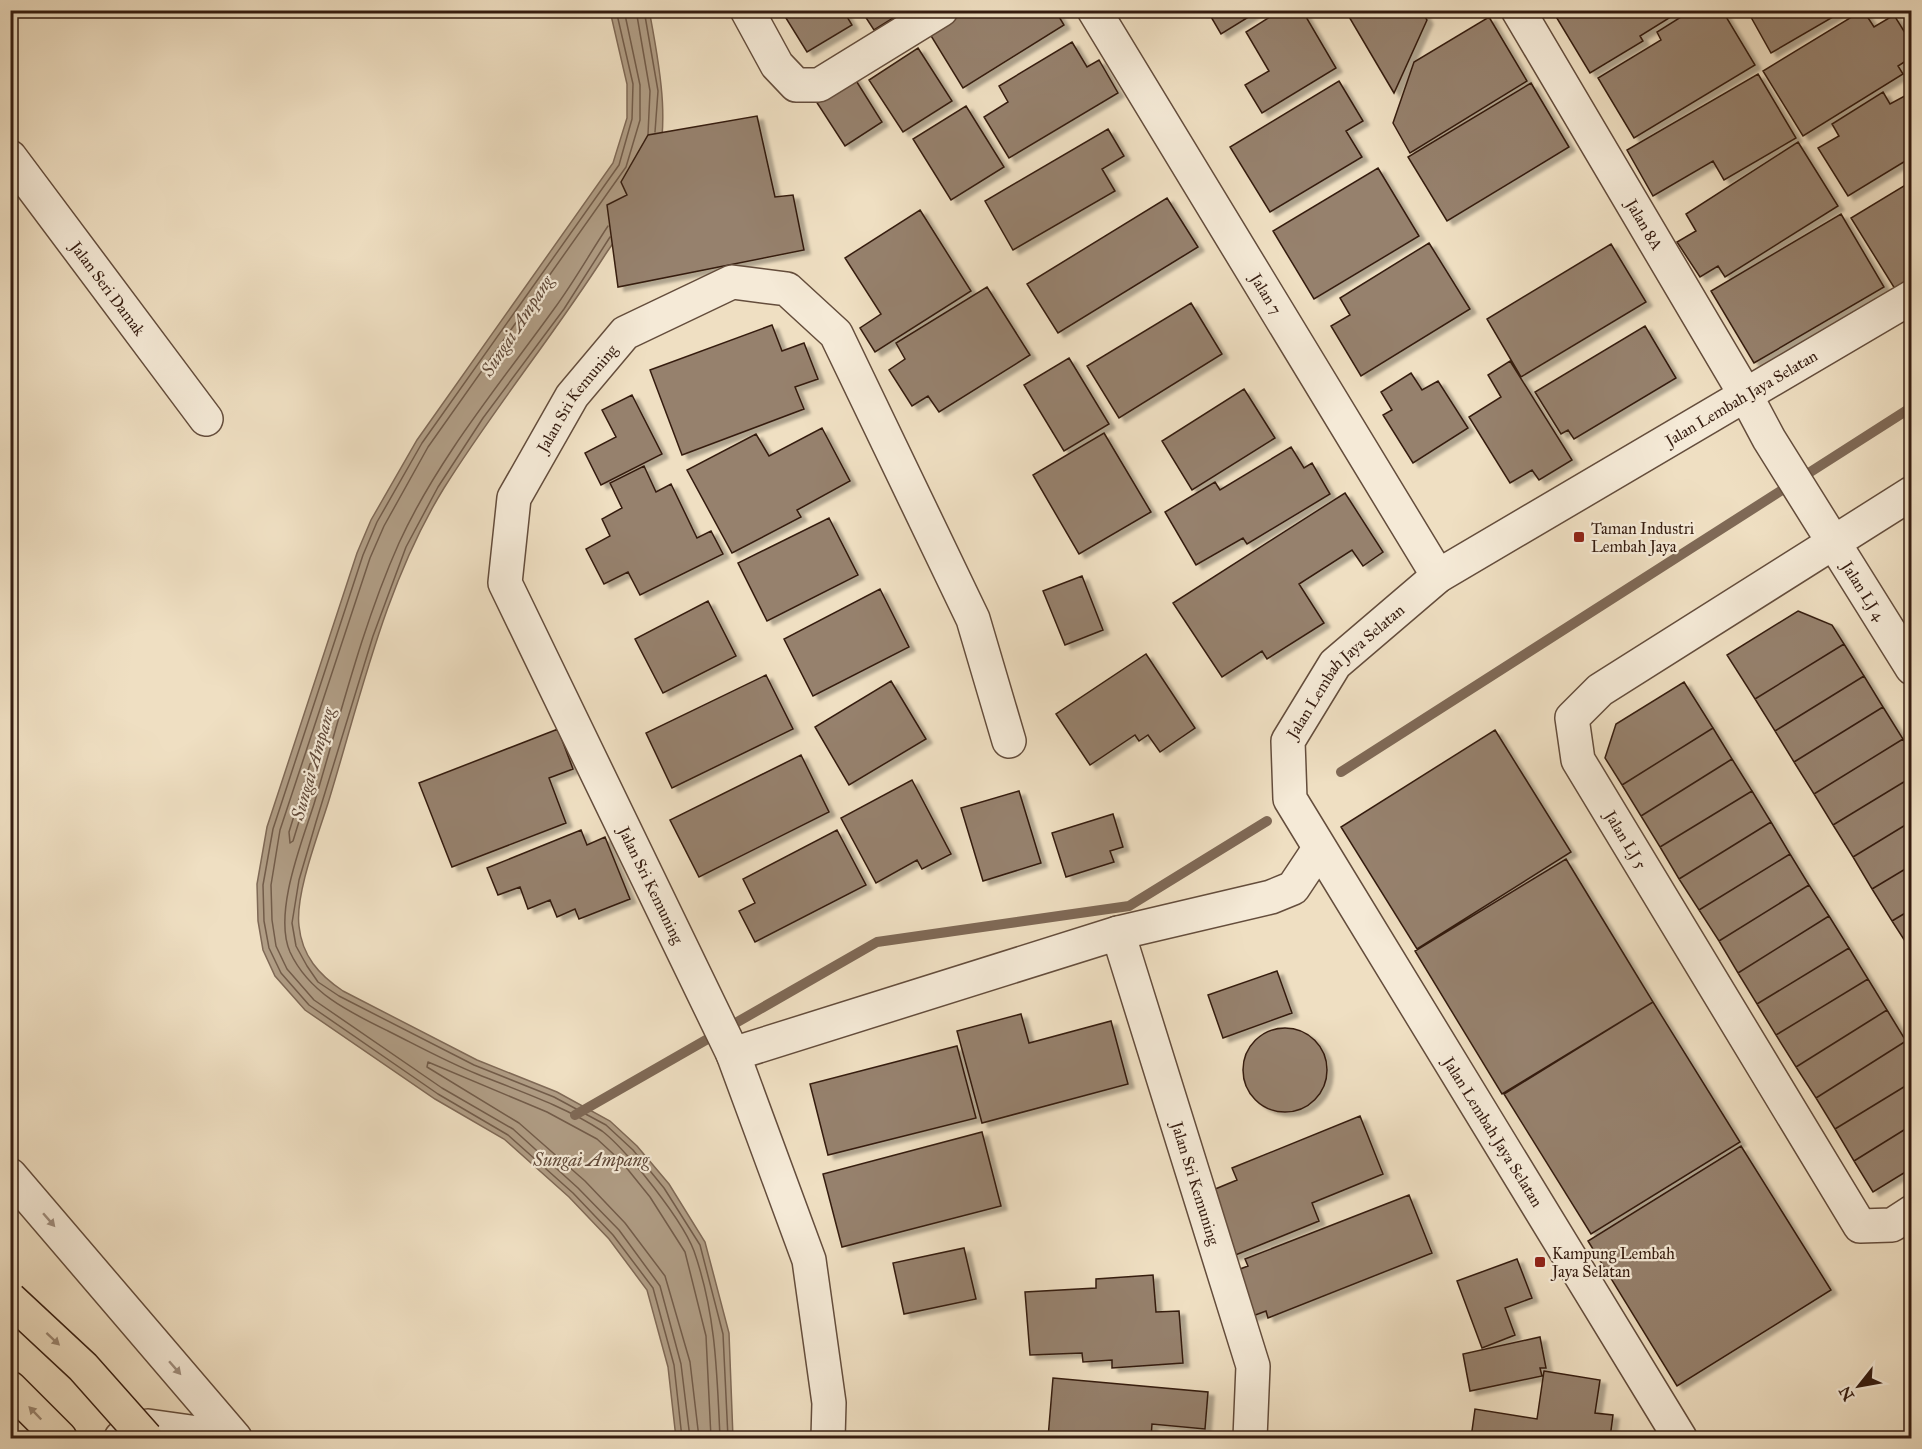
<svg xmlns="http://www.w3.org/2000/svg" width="1922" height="1449" viewBox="0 0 1922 1449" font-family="'IM FELL Great Primer',serif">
<defs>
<filter id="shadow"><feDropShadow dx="6" dy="4" stdDeviation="1.5" flood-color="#0004"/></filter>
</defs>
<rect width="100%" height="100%" fill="#efdfc2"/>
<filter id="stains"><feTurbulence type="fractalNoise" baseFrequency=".00333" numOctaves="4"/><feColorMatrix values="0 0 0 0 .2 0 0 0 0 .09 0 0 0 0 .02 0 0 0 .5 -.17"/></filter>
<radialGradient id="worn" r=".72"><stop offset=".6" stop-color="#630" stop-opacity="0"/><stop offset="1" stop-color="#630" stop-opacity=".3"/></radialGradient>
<path fill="#b09d85" stroke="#7f6956" stroke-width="1.5" d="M610 11H649L650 15C660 68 673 135 650 187 640 211 619 233 605 255 554 335 494 408 444 488 386 582 361 695 329 800 319 833 295 893 299 926 302 956 319 975 343 991L477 1060 557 1092 610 1121 637 1146 669 1184 705 1242 729 1333 733 1438H676L668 1367 647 1290 609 1239 569 1197 504 1139 435 1099 305 1010 275 976 263 950 258 921 257 884 267 827 357 553 371 520 417 440 613 163 627 118V84Z"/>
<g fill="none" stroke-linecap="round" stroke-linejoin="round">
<path stroke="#725c4a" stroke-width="1.5" d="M616 10 633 84 632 119 619 165 422 443 377 522 363 555 273 829 263 885 264 921 269 948 281 973 309 1005 438 1094 508 1135 573 1193 613 1235 653 1288 674 1365 682 1438
M624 10 640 85V120L626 167 428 447 384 526 370 558 280 830 271 885 272 920 276 946 287 969 314 1000 442 1088 513 1129 578 1188 619 1230 660 1286 681 1364 690 1438
M636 10 650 91 648 134
M644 10 658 91 655 132
M608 226C590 253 574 282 554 309 500 384 438 458 399 543 362 626 340 717 314 804 302 842 273 913 290 952 309 993 349 1012 388 1031 418 1046 447 1062 477 1074 519 1091 564 1106 602 1131 618 1143 631 1160 644 1175 660 1195 685 1227 694 1251 716 1314 717 1373 720 1438
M610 237 564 309 483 418 438 487 406 547 373 636 316 822 299 880 292 923 296 946 307 966 318 982 339 996 474 1065 554 1097 606 1125 633 1150 664 1188 700 1245 723 1334 728 1438
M314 762 316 766 293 841 290 843 289 832 310 764Z
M699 1438 690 1362 665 1276 625 1223 585 1181 519 1123 427 1067 428 1062 547 1112 597 1139 621 1161 650 1197 685 1252 706 1336 711 1438"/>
<path stroke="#7f6956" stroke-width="10" d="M1341 772 1912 407
M575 1115 877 942 1129 906 1267 821"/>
</g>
<path fill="#96816d" stroke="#351c10" stroke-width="1.5" filter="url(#shadow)" d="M781 10H843L852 25 807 52Z
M861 10H906L874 30Z
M950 10H1055L1064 25 963 88 925 26Z
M1207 10H1260L1221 34Z
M1281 10H1302L1336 68 1262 113 1245 85 1269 71 1246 32Z
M1345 10H1421L1427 20 1394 93Z
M1552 10H1682L1640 36 1643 41 1590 73Z
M1692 10H1722L1755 65 1634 138 1598 78 1661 40 1657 32Z
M1747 10H1845L1771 53Z
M1863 10 1874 27 1894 15 1912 44V57L1898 66 1903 74 1803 136 1763 71Z
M1489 17 1527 81 1410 153 1393 123 1414 62Z
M1072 42 1087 67 1099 60 1118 93 1009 158 984 117 1008 102 999 86Z
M918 48 952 101 903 132 869 80Z
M850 71 882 122 845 146 812 95Z
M1758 74 1796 138 1724 180 1713 161 1653 196 1627 150Z
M1339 81 1363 121 1346 131 1362 157 1270 212 1230 147Z
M1531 83 1569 147 1447 221 1408 157Z
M1883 92 1890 104 1912 92V157L1848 196 1818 148 1839 136 1832 124Z
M966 106 1004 167 951 200 913 139Z
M757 116 775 197 793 195 804 250 618 287 607 205 627 195 621 182 648 135Z
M1108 129 1124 156 1102 169 1115 191 1013 250 985 201Z
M1798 142 1838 206 1725 277 1718 266 1700 277 1677 242 1696 231 1686 214Z
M1378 168 1419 236 1314 299 1273 231Z
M1912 181V278L1895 289 1851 218Z
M1167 198 1198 247 1058 333 1027 284Z
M920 210 971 291 875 352 860 328 881 314 845 258Z
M1841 214 1884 287 1754 363 1711 291Z
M1429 243 1470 309 1361 376 1331 326 1350 315 1340 298Z
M1611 244 1646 302 1521 377 1487 319Z
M987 287 1030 355 939 412 928 396 912 406 889 370 905 359 896 343Z
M1191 303 1222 354 1119 418 1087 366Z
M772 325 782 351 804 343 818 379 795 387 804 409 682 455 650 370Z
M1645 326 1676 378 1574 439 1568 430 1561 434 1535 392Z
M1069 358 1109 424 1064 451 1024 385Z
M1510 361 1572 460 1539 480 1532 470 1510 483 1469 417 1501 397 1488 375Z
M1411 373 1422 390 1438 381 1468 428 1413 463 1383 415 1392 410 1381 392Z
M1244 389 1275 438 1192 490 1162 441Z
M632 395 662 454 601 485 585 453 616 437 602 410Z
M822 428 850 481 797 510 801 517 732 553 687 470 756 434 769 456Z
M1104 433 1151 512 1079 554 1033 475Z
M1291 447 1304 468 1312 463 1330 494 1247 544 1243 538 1196 565 1165 512 1215 482 1220 490Z
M644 466 656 492 671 484 697 538 711 531 723 554 640 595 628 572 604 584 586 549 610 536 602 519 622 508 610 483Z
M1345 493 1383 552 1363 566 1352 550 1299 584 1324 623 1267 659 1262 651 1222 677 1173 603Z
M829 518 858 575 767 621 738 563Z
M1082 576 1103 630 1065 645 1043 591Z
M880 589 909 647 813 696 784 639Z
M708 601 736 656 663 693 635 639Z
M1798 611 1832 625 1844 644 1755 699 1727 655Z
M1844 644 1864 676 1775 731 1755 699Z
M1146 654 1195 728 1160 752 1148 735 1139 741 1135 735 1090 765 1056 714Z
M766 675 793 729 672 788 646 733Z
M1864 676 1883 707 1794 762 1775 731Z
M891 681 926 739 849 785 815 727Z
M1684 682 1713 728 1622 785 1605 758 1616 724Z
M1883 707 1903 739 1814 794 1794 762Z
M1713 728 1732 759 1641 816 1622 785Z
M558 729 573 769 549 778 566 823 452 867 419 783Z
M1495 730 1571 852 1417 949 1341 827Z
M1903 739 1912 753V777L1833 825 1814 794Z
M801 755 829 812 699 877 670 820Z
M1732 759 1752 791 1660 847 1641 816Z
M1912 777V821L1853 857 1833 825Z
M912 780 951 854 922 869 917 860 876 883 841 818Z
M1019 791 1041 863 983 881 961 808Z
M1752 791 1771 822 1679 879 1660 847Z
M1113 814 1123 847 1110 851 1114 862 1066 877 1052 833Z
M1912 821V865L1872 889 1853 857Z
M1771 822 1790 854 1699 910 1679 879Z
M581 830 587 845 605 837 630 899 579 919 575 909 557 917 550 900 528 909 520 887 498 895 487 868Z
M837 830 866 885 755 942 739 911 755 903 743 879Z
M1790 854 1809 885 1719 941 1699 910Z
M1566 859 1653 1002 1502 1094 1415 951Z
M1912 865V909L1892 921 1872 889Z
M1809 885 1829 916 1738 973 1719 941Z
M1912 909V952L1892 921Z
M1829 916 1849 948 1757 1004 1738 973Z
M1849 948 1868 979 1776 1035 1757 1004Z
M1277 971 1292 1013 1223 1038 1208 995Z
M1868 979 1887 1010 1796 1067 1776 1035Z
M1653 1002 1740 1142 1591 1234 1504 1094Z
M1887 1010 1906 1041 1816 1098 1796 1067Z
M1021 1014 1029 1043 1111 1021 1128 1084 982 1123 957 1031Z
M1243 1070a42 42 0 1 1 84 0a42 42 0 1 1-84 0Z
M1906 1041 1912 1049V1082L1835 1129 1816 1098Z
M957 1046 976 1118 828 1155 810 1084Z
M1912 1082V1125L1854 1161 1835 1129Z
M1360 1116 1383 1174 1312 1203 1319 1221 1233 1256 1208 1192 1237 1180 1232 1168Z
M1912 1125V1168L1873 1192 1854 1161Z
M982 1132 1001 1206 842 1247 823 1174Z
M1741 1146 1831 1290 1677 1386 1588 1241Z
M1409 1195 1432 1253 1268 1318 1266 1311 1250 1317 1232 1272 1248 1266 1245 1259Z
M964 1248 976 1299 904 1314 893 1263Z
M1517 1259 1532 1298 1505 1308 1515 1335 1482 1348 1457 1281Z
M1153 1275 1156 1312 1179 1311 1183 1363 1112 1368V1360L1083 1362 1082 1353 1030 1355 1025 1292 1096 1288V1279Z
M1540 1337 1546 1368H1540L1542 1376 1470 1391 1463 1354Z
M1544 1371 1600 1380 1595 1413 1613 1415 1610 1438H1471L1475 1409 1537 1419Z
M1053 1378 1208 1392 1205 1429 1152 1424 1151 1438H1048Z"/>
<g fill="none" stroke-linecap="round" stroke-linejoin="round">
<g stroke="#644d3c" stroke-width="36">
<g id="minor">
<path d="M747 10 777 65 796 85H819L941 10"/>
<path id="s1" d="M1094 10 1438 576"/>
<path id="s2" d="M1518 10 1745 394 1769 439 1912 668"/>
<path id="s3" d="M10 157 206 419"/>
<path id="s4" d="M1912 493 1600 690 1572 718 1578 760 1860 1226 1892 1225 1912 1212"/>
<path id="s5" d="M1118 933 1253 1366 1250 1438"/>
<path d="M733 1054 1118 933 1271 897 1293 888 1319 849"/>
<path d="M10 1175 235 1438"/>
<path d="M121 1438 148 1426 198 1433 215 1438"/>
<path id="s6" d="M828 1438 829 1403 809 1260 733 1054 505 583 514 498 572 396 625 333 732 282 787 289 836 334 973 619 1009 741"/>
<path id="s7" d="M1680 1438 1290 799 1288 741 1335 664 1438 576 1912 297"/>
</g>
</g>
<g stroke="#351c10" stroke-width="36">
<path id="highway" d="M10 1388 60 1438"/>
</g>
<use href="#minor" stroke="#f5ead7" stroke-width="33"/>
<use href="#highway" stroke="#efdfc2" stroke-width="33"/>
<g stroke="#351c10" stroke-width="36" stroke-linecap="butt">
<path id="highway-bridge" d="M10 1299 83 1367 146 1438"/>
</g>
<use href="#highway-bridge" stroke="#efdfc2" stroke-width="33"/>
</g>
<defs><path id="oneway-solid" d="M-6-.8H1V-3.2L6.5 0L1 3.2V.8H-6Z" transform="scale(1.5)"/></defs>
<g fill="#9f8d7d">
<use href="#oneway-solid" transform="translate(49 1220) rotate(49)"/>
<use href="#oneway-solid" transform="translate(175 1368) rotate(49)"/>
</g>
<g fill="#9b8772">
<use href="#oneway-solid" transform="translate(53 1339) rotate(43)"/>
<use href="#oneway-solid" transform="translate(35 1413) rotate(-134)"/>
</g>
<g fill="#8f2418" stroke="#f5ead7" stroke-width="2">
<rect x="1573" y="531" width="12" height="12" rx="3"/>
<rect x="1534" y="1256" width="12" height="12" rx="3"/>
</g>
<g text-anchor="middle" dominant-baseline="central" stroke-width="4.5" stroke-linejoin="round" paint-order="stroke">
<g font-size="16" fill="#351c10" stroke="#f5ead7">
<text stroke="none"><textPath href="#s2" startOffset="249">Jalan 8A</textPath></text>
<text stroke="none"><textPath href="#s3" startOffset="164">Jalan Seri Damak</textPath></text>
<text stroke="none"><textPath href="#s1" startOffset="332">Jalan 7</textPath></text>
<text stroke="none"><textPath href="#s7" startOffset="1384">Jalan Lembah Jaya Selatan</textPath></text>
<text stroke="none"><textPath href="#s6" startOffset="1126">Jalan Sri Kemuning</textPath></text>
<text stroke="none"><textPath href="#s2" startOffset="676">Jalan LJ 4</textPath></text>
<text stroke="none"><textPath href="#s7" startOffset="898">Jalan Lembah Jaya Selatan</textPath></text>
<text stroke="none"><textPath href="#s4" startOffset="544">Jalan LJ 5</textPath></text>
<text transform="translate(651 885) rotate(64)">Jalan Sri Kemuning</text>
<text transform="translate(1493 1132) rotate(58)">Jalan Lembah Jaya Selatan</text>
<text stroke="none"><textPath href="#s5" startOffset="262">Jalan Sri Kemuning</textPath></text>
</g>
<g font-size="16" fill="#351c10" stroke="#f5ead7" text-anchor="start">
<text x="1591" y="528">Taman Industri<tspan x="1591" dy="18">Lembah Jaya</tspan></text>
<text x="1552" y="1253">Kampung Lembah<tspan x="1552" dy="18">Jaya Selatan</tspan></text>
</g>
<g font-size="18" font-style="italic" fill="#604939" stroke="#f5ead7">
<text transform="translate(517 326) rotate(-57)">Sungai Ampang</text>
<text transform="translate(313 764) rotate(-74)">Sungai Ampang</text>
<text x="591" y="1160">Sungai Ampang</text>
</g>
</g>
<rect width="1922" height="1449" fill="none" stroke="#efdfc2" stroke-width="36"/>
<rect x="12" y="12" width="1898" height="1425" fill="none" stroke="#351c10" stroke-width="3"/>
<rect x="18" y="18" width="1886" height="1413" fill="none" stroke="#351c10" stroke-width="1.5"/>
<g transform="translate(1859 1386) rotate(239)" stroke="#f5ead7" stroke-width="4.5" paint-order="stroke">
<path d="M0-4.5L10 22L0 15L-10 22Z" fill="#351c10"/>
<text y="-9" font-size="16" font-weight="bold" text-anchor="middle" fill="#351c10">N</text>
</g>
<rect width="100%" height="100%" filter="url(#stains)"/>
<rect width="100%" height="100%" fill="url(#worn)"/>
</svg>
